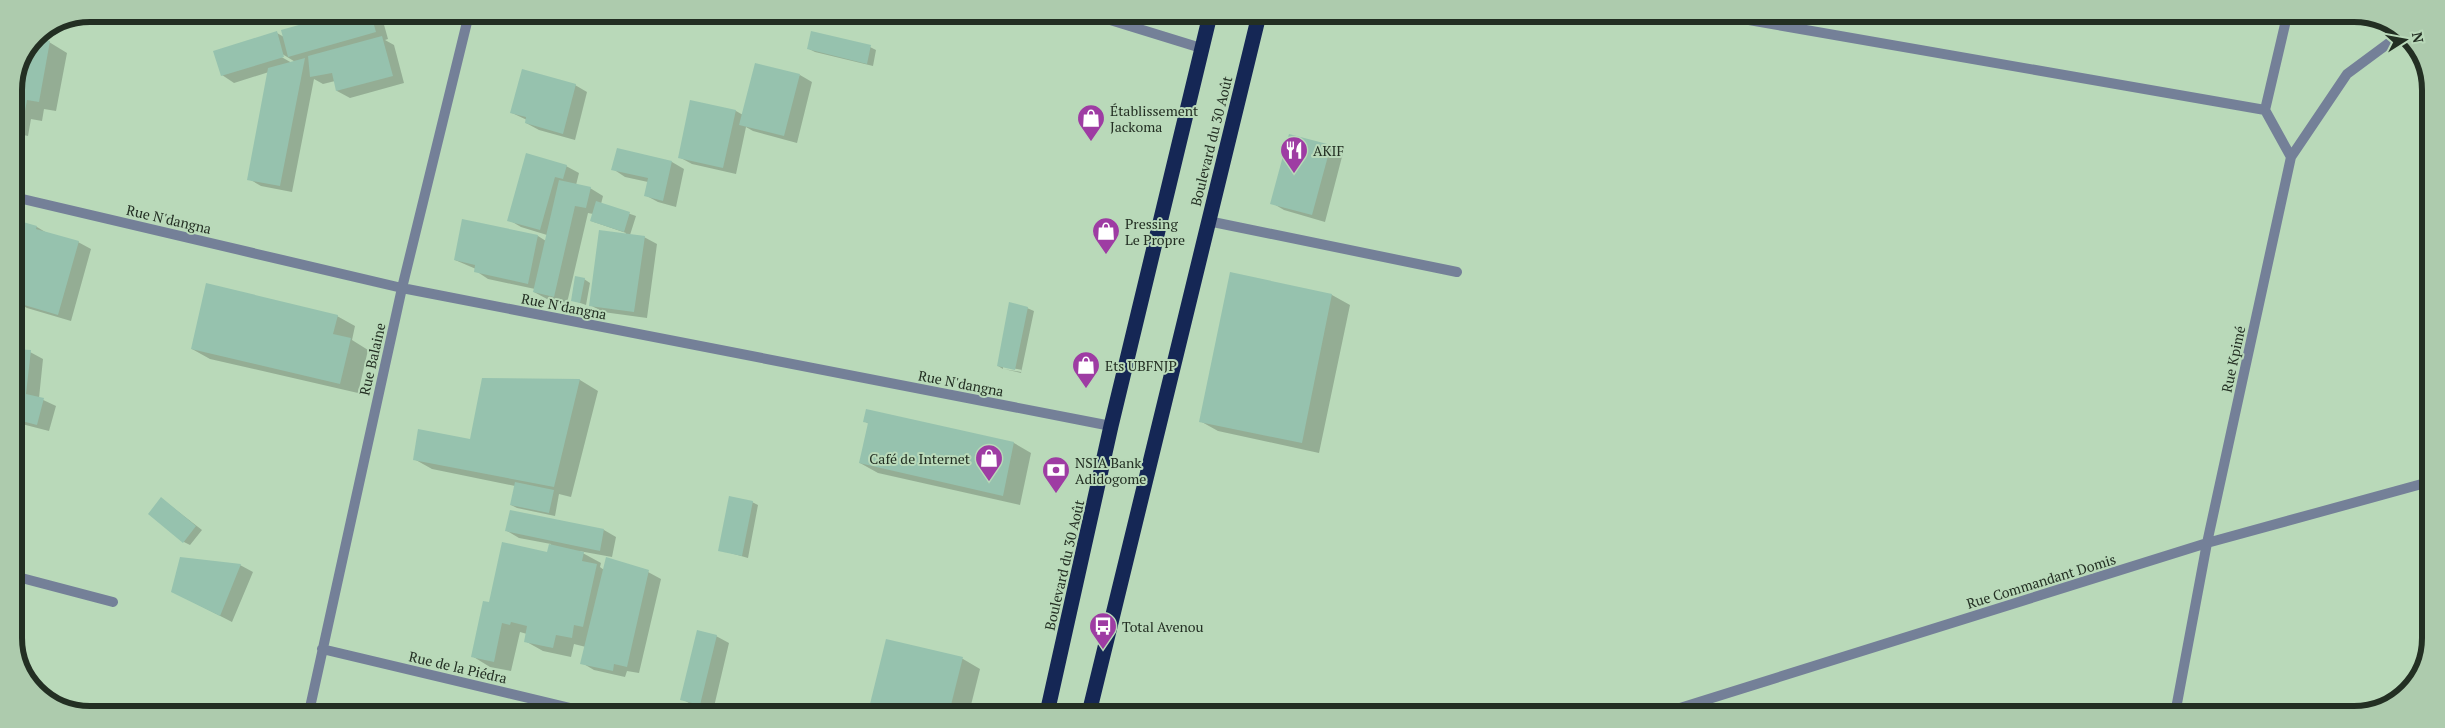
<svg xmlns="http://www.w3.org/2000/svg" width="2445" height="728" viewBox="0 0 2445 728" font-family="'PT Serif',serif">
<rect width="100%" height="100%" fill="#b9d9b9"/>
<path fill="#0003" fill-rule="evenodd" d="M343 14H381L388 39 385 40 394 45 404 83 350 98 337 91 335 81 323 84 314 79 292 192 261 186 249 179 269 72 234 83 222 75 277 33 284 37ZM279 52 297 63H292L278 55Z
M41 34 39 41 49 42 67 53 56 111 44 109 42 121 31 119 28 136 14 133V91L37 36Z
M870 47 876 50 873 66 815 52 809 49Z
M800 75 812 82 797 143 753 131 746 127 736 174 692 164 679 157 691 101 736 111 743 115Z
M575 85 587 92 575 140 539 130 526 123 527 120 512 113Z
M1330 146 1343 153 1325 222 1284 210 1272 203Z
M672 162 684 169 676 207 658 202 645 195 648 182 625 177 613 169Z
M566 166 579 173 576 185 590 188 603 196 601 204 636 216 630 235 644 237 657 244 647 318 603 312 590 305 626 233 591 221 593 214 588 213 567 303 547 299 534 292 535 289 488 279 476 271V269L455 260 538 236 546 241 547 235 521 227 509 220Z
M17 222 37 227 47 233 78 242 91 249 71 321 27 308 14 301 21 276 17 264 14 262V234Z
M1231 274 1332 295 1350 305 1319 453 1218 431 1200 421Z
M584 279 590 283 586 305 572 300Z
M1027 308 1034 311 1021 373 1004 369 1021 372 1022 370 1003 366V369L998 366Z
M337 316 355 326 352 340 368 350 358 393 210 359 192 349Z
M14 350 30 352 43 359 39 398 56 406 49 431 14 422Z
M483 379 580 380 598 391 571 497 559 494 555 516 517 508 511 505 515 486 432 469 414 459 471 440Z
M864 421 1014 443 1031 453 1020 505 878 473 860 463 869 424Z
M162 499 202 530 190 545 184 542Z
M752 502 758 505 748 558 720 550Z
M604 530 616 537 612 557 579 551 601 563 600 567 604 570 648 572 661 579 639 673 627 671 625 677 594 670 582 663 586 647 574 644 571 657 543 651 525 641 527 634 520 632 511 671 490 667 472 656 490 603 548 554 551 544 519 538 507 531Z
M240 565 253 572 232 622 185 598Z
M716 636 729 643 713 711 694 706 682 699Z
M887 641 963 659 980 669 969 713 870 712Z
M1895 707 1906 714H1868Z"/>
<path fill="#96c2ae" d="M338 14H371L376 32 288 57 281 30Z
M277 31 284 57 221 76 213 51Z
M811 31 871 45 867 64 807 49Z
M382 36 393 76 336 91 332 73 310 77 308 56Z
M36 38 50 41 39 102 27 100 25 111 14 109V91Z
M305 58 280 186 247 180 268 68Z
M755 63 800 74 784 136 739 125Z
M522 69 576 84 563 134 525 123 526 117 510 113Z
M690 100 736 110 723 168 678 158Z
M1289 134 1331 145 1312 215 1270 204Z
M617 148 672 161 663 201 644 196 648 178 611 170Z
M526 153 567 165 563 179 555 177 540 230 507 221Z
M559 180 591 187 586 208 575 206 554 297 533 292Z
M596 201 630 212 624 232 590 221Z
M462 219 538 235 528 284 474 272 475 265 454 260Z
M16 220 37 226 36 229 79 241 58 315 14 302 20 275 14 273 16 262 14 261V229Z
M599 230 645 236 634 312 589 306Z
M1230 272 1332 294 1302 443 1199 422Z
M575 276 585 278 580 303 571 301Z
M206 283 338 315 333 334 351 338 340 384 191 349Z
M1009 302 1028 307 1015 370 997 366Z
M14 349 31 350 26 394 44 398 37 425 14 419Z
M482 378 580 379 554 487 413 460 418 429 470 439Z
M866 409 1014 442 1003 496 859 463 868 423 863 422Z
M515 482 554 490 549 513 510 505Z
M729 496 753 501 742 556 718 551Z
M161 497 196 526 183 543 148 514Z
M510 510 604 529 600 551 505 531Z
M502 542 547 552 549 544 584 552 582 561 597 564 583 627 574 625 572 638 556 635 553 648 524 642 527 626 511 622 510 625 502 623 494 662 471 657 483 601 489 602Z
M180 557 241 564 220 616 171 592Z
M606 557 649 570 627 667 614 664 613 671 580 664Z
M697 630 717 635 700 705 680 700Z
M886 639 963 657 949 713 868 712Z
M1895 706 1897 714H1866V712Z"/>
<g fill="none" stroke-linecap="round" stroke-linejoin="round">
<path stroke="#748098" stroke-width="10" d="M1094 15 1201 48
M1726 16 2265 110
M2291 157 2347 74 2401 34
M14 197 402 288 1111 426
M1208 221 1457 272
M14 576 113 602
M322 649 587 712
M309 712 402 288 469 14
M1664 713 2207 543 2429 482
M2175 714 2207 543 2291 157 2265 110 2287 16"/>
<path stroke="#152755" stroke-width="15" d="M1047 713 1111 426 1210 15
M1089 713 1259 15"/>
</g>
<defs>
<g id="shop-pin" transform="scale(1.4375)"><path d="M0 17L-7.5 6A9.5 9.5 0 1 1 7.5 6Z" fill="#9e3ca3" stroke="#b9d9b9"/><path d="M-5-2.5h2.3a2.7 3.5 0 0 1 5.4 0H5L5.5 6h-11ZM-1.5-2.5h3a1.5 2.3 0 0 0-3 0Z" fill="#fff"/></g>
<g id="restaurant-pin" transform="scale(1.4375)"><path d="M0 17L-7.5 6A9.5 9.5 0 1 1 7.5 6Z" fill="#9e3ca3" stroke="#b9d9b9"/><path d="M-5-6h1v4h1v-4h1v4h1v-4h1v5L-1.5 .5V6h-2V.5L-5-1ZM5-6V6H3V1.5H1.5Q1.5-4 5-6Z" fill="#fff"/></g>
<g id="bank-pin" transform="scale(1.4375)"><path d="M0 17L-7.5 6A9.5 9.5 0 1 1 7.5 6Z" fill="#9e3ca3" stroke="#b9d9b9"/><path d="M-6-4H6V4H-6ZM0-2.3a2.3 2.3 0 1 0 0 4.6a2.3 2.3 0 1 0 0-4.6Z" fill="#fff"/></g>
<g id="bus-pin" transform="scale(1.4375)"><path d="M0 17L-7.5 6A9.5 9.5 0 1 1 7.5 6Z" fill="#9e3ca3" stroke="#b9d9b9"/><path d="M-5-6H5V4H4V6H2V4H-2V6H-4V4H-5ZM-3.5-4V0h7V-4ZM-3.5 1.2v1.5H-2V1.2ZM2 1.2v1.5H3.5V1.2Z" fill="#fff"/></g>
</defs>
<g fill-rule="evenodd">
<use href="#shop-pin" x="1091" y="118"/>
<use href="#restaurant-pin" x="1294" y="150"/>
<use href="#shop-pin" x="1106" y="231"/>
<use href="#shop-pin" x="1086" y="365"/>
<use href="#shop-pin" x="989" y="458"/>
<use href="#bank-pin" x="1056" y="470"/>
<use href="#bus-pin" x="1103" y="626"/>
</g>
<g text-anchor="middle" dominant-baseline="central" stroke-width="4" stroke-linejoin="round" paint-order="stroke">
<g font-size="14" fill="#232f23" stroke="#b9d9b9" text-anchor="start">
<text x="1110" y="110">Établissement<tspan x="1110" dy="16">Jackoma</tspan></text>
<text x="1313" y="150">AKIF</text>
<text x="1125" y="223">Pressing<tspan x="1125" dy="16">Le Propre</tspan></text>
<text x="1105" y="365">Ets UBFNJP</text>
<text x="970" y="458" text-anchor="end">Café de Internet</text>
<text x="1075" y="462">NSIA Bank<tspan x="1075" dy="16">Adidogome</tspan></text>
<text x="1122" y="626">Total Avenou</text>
</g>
<g font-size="14" fill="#232f23" stroke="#b9d9b9">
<text transform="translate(1211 141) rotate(-76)">Boulevard du 30 Août</text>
<text transform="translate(169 219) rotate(13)">Rue N'dangna</text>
<text transform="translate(564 306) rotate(11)">Rue N'dangna</text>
<text transform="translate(372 359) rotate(-77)">Rue Balaine</text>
<text transform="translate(2233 359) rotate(-78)">Rue Kpimé</text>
<text transform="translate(961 383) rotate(11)">Rue N'dangna</text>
<text transform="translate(1064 565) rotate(-77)">Boulevard du 30 Août</text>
<text transform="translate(2041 581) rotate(-17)">Rue Commandant Domis</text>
<text transform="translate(458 667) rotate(13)">Rue de la Piédra</text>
</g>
</g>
<path d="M0 0H2445V728H0ZM90 22H2354A68 68 0 0 1 2422 90V638A68 68 0 0 1 2354 706H90A68 68 0 0 1 22 638V90A68 68 0 0 1 90 22Z" fill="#adcbad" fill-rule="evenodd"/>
<path fill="none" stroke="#232f23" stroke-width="6" d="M90 22H2354A68 68 0 0 1 2422 90V638A68 68 0 0 1 2354 706H90A68 68 0 0 1 22 638V90A68 68 0 0 1 90 22Z"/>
<g transform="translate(2405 40) rotate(79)" stroke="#b9d9b9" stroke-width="4" paint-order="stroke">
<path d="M0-4L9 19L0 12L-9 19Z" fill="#232f23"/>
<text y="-8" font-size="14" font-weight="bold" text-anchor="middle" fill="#232f23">N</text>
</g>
</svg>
